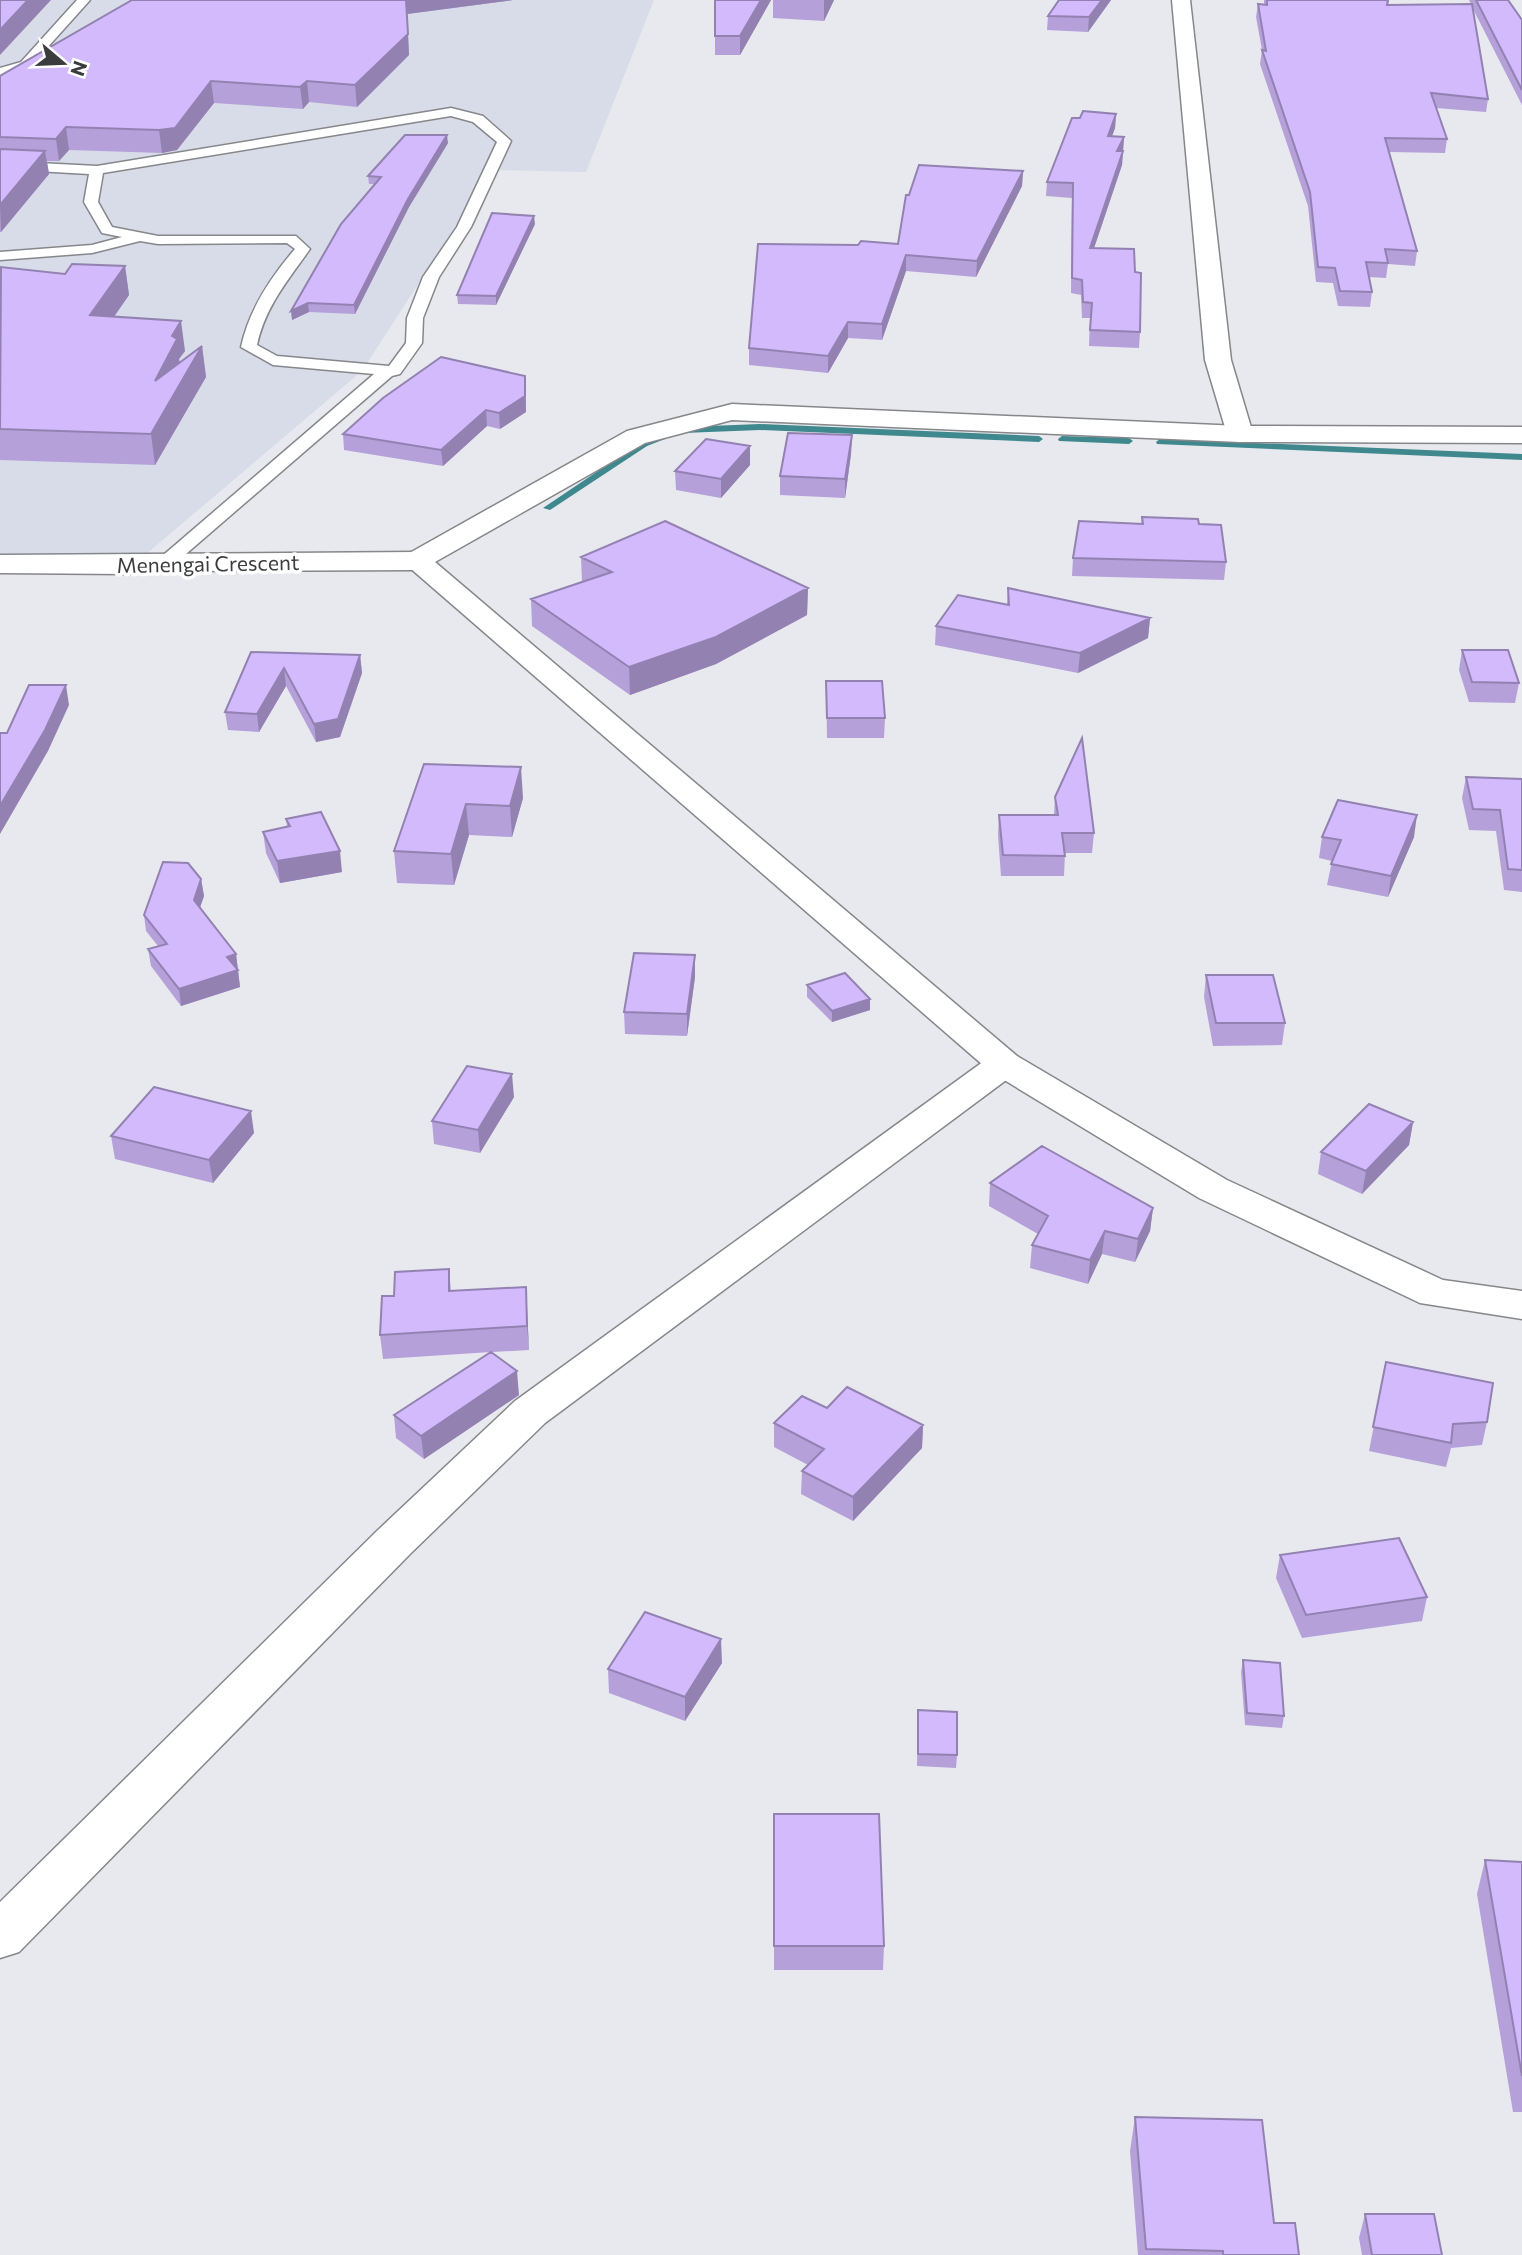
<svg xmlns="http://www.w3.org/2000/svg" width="1522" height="2255" viewBox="0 0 1522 2255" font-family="Commissioner,sans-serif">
<rect width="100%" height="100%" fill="#e7e9ee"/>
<path fill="#d7dce8" d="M0 0H654L586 172 492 170 362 371 138 561 0 557Z"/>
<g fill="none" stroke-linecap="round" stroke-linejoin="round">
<path fill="#3e888e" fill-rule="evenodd" d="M760 424 1039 436 1043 439 1039 442 760 430 683 433 679 430 683 427Z
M662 434 666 437 665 439 647 446 550 510 543 508 641 442Z
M1062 436 1129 438 1133 441 1129 444 1059 441 1058 439Z
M1160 439 1522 454V460L1157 444 1156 442Z"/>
<g stroke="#85878b" stroke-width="3">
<path id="service" d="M77 0H90L29 68 0 76V68L21 62Z
M451 108 483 116 511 141 471 227 439 277 423 318 422 343 400 374 392 376 172 566H160L157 562 160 558 374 374 273 365 241 347C249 310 270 278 295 249L287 243 158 244 140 241 92 253 0 260V252L92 245 122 237 102 233 84 202 89 174 0 169V161L97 166ZM451 116 473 122 497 142 457 227 423 277 407 318 406 343 389 366 277 356 257 345C265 307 288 280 310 249L296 236H158L112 227 98 202 103 173Z"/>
</g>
<g stroke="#85878b" stroke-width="3">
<path id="minor" d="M1172 0H1190L1231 360 1253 434 1249 440 1240 442 1231 440 1227 434 1205 360Z
M416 552 426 555 430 561 426 567 416 570 166 571 126 574 0 573V555Z
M1004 1053 1017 1056 1023 1064 1017 1072 545 1423 410 1554 19 1952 0 1958V1902L378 1530 515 1401 991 1056Z"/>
</g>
<g stroke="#85878b" stroke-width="3">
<path id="tertiary" d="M732 404 1240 426 1522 427V443L1240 442 732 420 645 443 435 562 1017 1056 1227 1180 1443 1280 1522 1291V1319L1420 1303 1199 1198 991 1072 402 561 406 555 627 431Z"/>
</g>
<use href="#service" fill="#fff" fill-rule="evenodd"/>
<use href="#minor" fill="#fff" fill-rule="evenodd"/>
<use href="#tertiary" fill="#fff" fill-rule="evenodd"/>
</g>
<path fill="#b5a0da" d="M130 0H513L407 14 409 55 357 107 309 102 303 109 214 103 177 150 162 153 69 150 59 161H47L49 174 1 232H0V76L130 1Z
M715 0H771L740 55H715Z
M773 0H834L824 21 773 18Z
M1059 0H1111L1088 32 1047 30 1048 16Z
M1264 0H1389L1388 5 1471 4 1469 0H1508L1522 20V105L1472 7 1488 99 1486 112 1436 108 1447 139 1445 153 1389 152 1417 251 1415 266 1388 264 1386 278 1369 277 1372 292 1370 307 1338 306 1333 283 1316 282 1308 206 1260 64 1262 50 1256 17 1258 4H1264Z
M1116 114 1115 128 1112 136 1124 137 1122 165 1094 248 1135 272 1140 332 1139 348 1089 346 1090 318H1082L1081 295 1071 293 1072 198 1046 196 1047 182 1080 118Z
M448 143 409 207 355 314 309 312 292 320 374 184H369L368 176Z
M1023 171 1022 186 976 277 906 271 882 340 848 338 828 373 749 365V348L858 245 898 244 909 195Z
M535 224 496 305 458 304 457 295Z
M125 266 129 295 114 317 185 351 179 359 180 363 202 346 206 377 155 465 0 460V269L65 274Z
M526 391V412L500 429 487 426 443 466 344 450 343 434Z
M852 435 851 454 845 498 780 495V476Z
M750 465 721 498 676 490 675 471Z
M1142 517 1199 524 1226 562 1224 580 1072 576 1073 558 1141 524Z
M581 557 808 588 807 615 716 664 630 695 532 626 531 599 582 582Z
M1008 588 1150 618 1148 638 1078 673 935 645 936 626 1007 604Z
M1462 650 1519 683 1515 703 1469 702 1459 670Z
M251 652 360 655 362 673 340 737 316 742 286 686 259 732 228 730 225 712Z
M826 681 885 718 884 738H827Z
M424 764 523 798 512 837 469 835 454 885 397 883 394 851Z
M1466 777 1522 779V892L1504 890 1496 831 1469 830 1462 798Z
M1055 797 1094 833 1092 853H1065L1064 876H1001L998 835 999 815H1054Z
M286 819 342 872 280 883 266 853 263 832 287 827Z
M1322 837H1414L1388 897 1327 885 1332 861 1319 858Z
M201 879 204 896 200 907 236 954 240 987 181 1006 151 966 148 949 158 946 146 931 144 915Z
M1206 975 1285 1023 1282 1045 1213 1046 1204 997Z
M695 977 687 1036 625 1034 624 1012Z
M807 985 870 1010 832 1022 807 997Z
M514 1097 480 1153 434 1144 432 1121Z
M1413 1122 1409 1145 1362 1194 1318 1174 1321 1152Z
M254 1133 213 1183 115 1159 111 1136Z
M990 1183 1153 1208 1150 1231 1135 1262 1102 1254 1088 1284 1030 1268 1032 1245 1038 1234 989 1206Z
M449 1269 451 1291 526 1287 529 1350 492 1352 519 1395 424 1459 396 1438 394 1415 491 1352 383 1359 380 1335 394 1296Z
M1386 1362 1487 1422 1482 1445 1451 1448 1446 1467 1369 1451Z
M827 1408 923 1425 922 1448 853 1521 801 1494 802 1471 808 1465 774 1447V1423Z
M1280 1555 1427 1597 1422 1621 1302 1638 1276 1578Z
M1243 1660 1284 1716 1282 1728 1245 1725 1241 1672Z
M722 1663 685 1721 609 1693 608 1669Z
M918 1710 957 1755 956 1768 917 1766Z
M774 1814 884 1946 883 1970H774Z
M1485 1860 1522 1862V2112H1513L1477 1894Z
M1135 2117 1274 2223 1299 2255H1138L1130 2151Z
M1365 2214 1442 2255H1362L1359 2238Z"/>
<path fill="#9382b1" d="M28 0H51L0 55V30Z
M406 0H513L407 14 409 55 357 107 355 85Z
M761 0H771L740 55V36Z
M824 0H834L824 21Z
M1102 0H1111L1088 32 1089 17Z
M211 81 214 103 177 150 162 153 159 130Z
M307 81 309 102 303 109 300 87Z
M1116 114 1115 128 1107 150 1108 136Z
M66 127 69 150 59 161 56 139Z
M447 135 448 143 409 207 355 314 354 305 408 199Z
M1124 137 1123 151H1117Z
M45 151 49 174 1 232 0 205Z
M1123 151 1122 165 1089 263 1090 248Z
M1023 171 1022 186 976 277 977 261Z
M534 216 535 224 496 305V296Z
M906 255V271L882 340V324Z
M125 266 129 295 94 345 90 315Z
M308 303 309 312 292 320 291 311Z
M181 321 185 351 179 359 181 370 155 381 172 336Z
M848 322V338L828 373V356Z
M202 346 206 377 155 465 151 434Z
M525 376 526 412 500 429 499 413Z
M486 410 487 426 443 466 441 450Z
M852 435 851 454 845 498V479Z
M750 446V465L721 498V479Z
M808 588 807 615 716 664 630 695 629 667Z
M1150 618 1148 638 1078 673 1080 653Z
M360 655 362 673 340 737 316 742 314 724Z
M284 668 286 686 259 732 257 714Z
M66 685 69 705 48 751 0 834V806Z
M521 767 523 798 512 837 510 806Z
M466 804 469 835 454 885 451 854Z
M1417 815 1414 837 1388 897 1391 876Z
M340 851 342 872 280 883 277 861Z
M201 879 204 896 197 916 194 900Z
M236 954 240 987 181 1006 179 989 227 957Z
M695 955V977L687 1036V1014Z
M870 999V1010L832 1022V1011Z
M512 1074 514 1097 480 1153 478 1130Z
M251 1111 254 1133 213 1183 209 1160Z
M1413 1122 1409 1145 1362 1194 1366 1171Z
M1153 1208 1150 1231 1135 1262 1138 1239Z
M1105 1231 1102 1254 1088 1284 1090 1260Z
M526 1287 527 1310 529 1350 527 1326Z
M517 1371 519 1395 424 1459 421 1436Z
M923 1425 922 1448 853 1521V1497Z
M721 1639 722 1663 685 1721V1697Z"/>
<path fill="#d2bafd" stroke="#9382b1" stroke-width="2" d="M0 0H28L0 30Z
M132 0H406L408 34 355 85 307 81 300 87 211 81 175 128 159 130 66 127 56 139 0 137V76Z
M715 0H761L740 36H715Z
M1059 0H1102L1089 17 1048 16Z
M1267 0H1388L1387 5 1472 4 1488 99 1431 93 1447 139 1385 138 1417 251 1385 249 1388 263 1366 262 1372 292 1340 291 1335 268 1318 267 1310 192 1262 50 1266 51 1258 4 1267 5Z
M1476 0H1508L1522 20V90Z
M1083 111 1116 114 1108 136 1124 137 1117 151H1123L1090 248 1134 249 1135 272 1141 273 1140 332 1090 330 1092 303 1083 302 1082 280 1072 278 1073 183 1047 182 1072 118H1080Z
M405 135H447L408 199 354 305 308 303 291 311 341 224 381 177 368 176Z
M0 149 45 151 0 205Z
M919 165 1023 171 977 261 906 255 882 324 848 322 828 356 749 348 758 244 858 245 861 241 898 244 906 195H909Z
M492 213 534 216 496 296 457 295Z
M72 264 125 266 90 315 181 321 172 336 177 339 155 381 202 346 151 434 0 429 1 267 65 274Z
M441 357 525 376V396L499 413 486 410 441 450 343 434 383 398Z
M788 433 852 435 845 479 780 476Z
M706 439 750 446 721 479 675 471Z
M1142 517 1198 519 1199 524 1221 525 1226 562 1073 558 1079 521 1143 524Z
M665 521 808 588 716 637 629 667 531 599 612 572 581 557Z
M1008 588 1150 618 1080 653 936 626 958 595 1009 605Z
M1462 650H1508L1519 683 1472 682Z
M251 652 360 655 338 719 314 724 284 668 257 714 225 712Z
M826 681H882L885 718H827Z
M29 685H66L45 730 0 806V733H7Z
M1082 738 1094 833H1062L1065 856 1003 855 999 815H1058L1055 797Z
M424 764 521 767 510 806 466 804 451 854 394 851Z
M1466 777 1522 779V870L1508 869 1500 810 1473 809Z
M1338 800 1417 815 1391 876 1331 864 1341 840 1322 837Z
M321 812 340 851 277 861 263 832 290 826 286 819Z
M163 862 188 863 201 879 194 900 236 954 227 957 238 970 179 989 148 949 167 944 144 915Z
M634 953 695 955 687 1014 624 1012Z
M845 973 870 999 832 1011 807 985Z
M1206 975H1273L1285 1023H1216Z
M467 1066 512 1074 478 1130 432 1121Z
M154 1087 251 1111 209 1160 111 1136Z
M1369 1104 1413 1122 1366 1171 1321 1152Z
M1042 1146 1153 1208 1138 1239 1105 1231 1090 1260 1032 1245 1048 1216 990 1183Z
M449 1269V1291L526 1287 527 1326 380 1335 382 1296H394L395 1272Z
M491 1352 517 1371 421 1436 394 1415Z
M1386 1362 1493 1383 1487 1422 1453 1424 1451 1443 1373 1427Z
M847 1387 923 1425 853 1497 802 1471 824 1449 774 1423 802 1396 827 1408Z
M1399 1538 1427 1597 1306 1615 1280 1555Z
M645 1612 721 1639 685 1697 608 1669Z
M1243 1660 1280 1663 1284 1716 1247 1713Z
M918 1710 957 1712V1755L918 1754Z
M774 1814H879L884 1946H774Z
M1485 1860 1522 1862V2076Z
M1135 2117 1262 2120 1274 2223H1295L1299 2255H1223V2251L1146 2249Z
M1365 2214H1434L1442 2255H1372Z"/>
<g text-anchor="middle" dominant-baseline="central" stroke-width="7" stroke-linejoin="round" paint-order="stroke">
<g font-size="21" fill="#3b3c3e" stroke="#fff">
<text transform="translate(208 563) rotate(-1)">Menengai Crescent</text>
</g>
</g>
<g transform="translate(63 63) rotate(109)" stroke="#ffffff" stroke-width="5" paint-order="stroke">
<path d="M0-5L12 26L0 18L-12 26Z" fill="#3b3c3e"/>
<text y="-10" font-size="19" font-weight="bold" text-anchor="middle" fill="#3b3c3e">N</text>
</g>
</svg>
